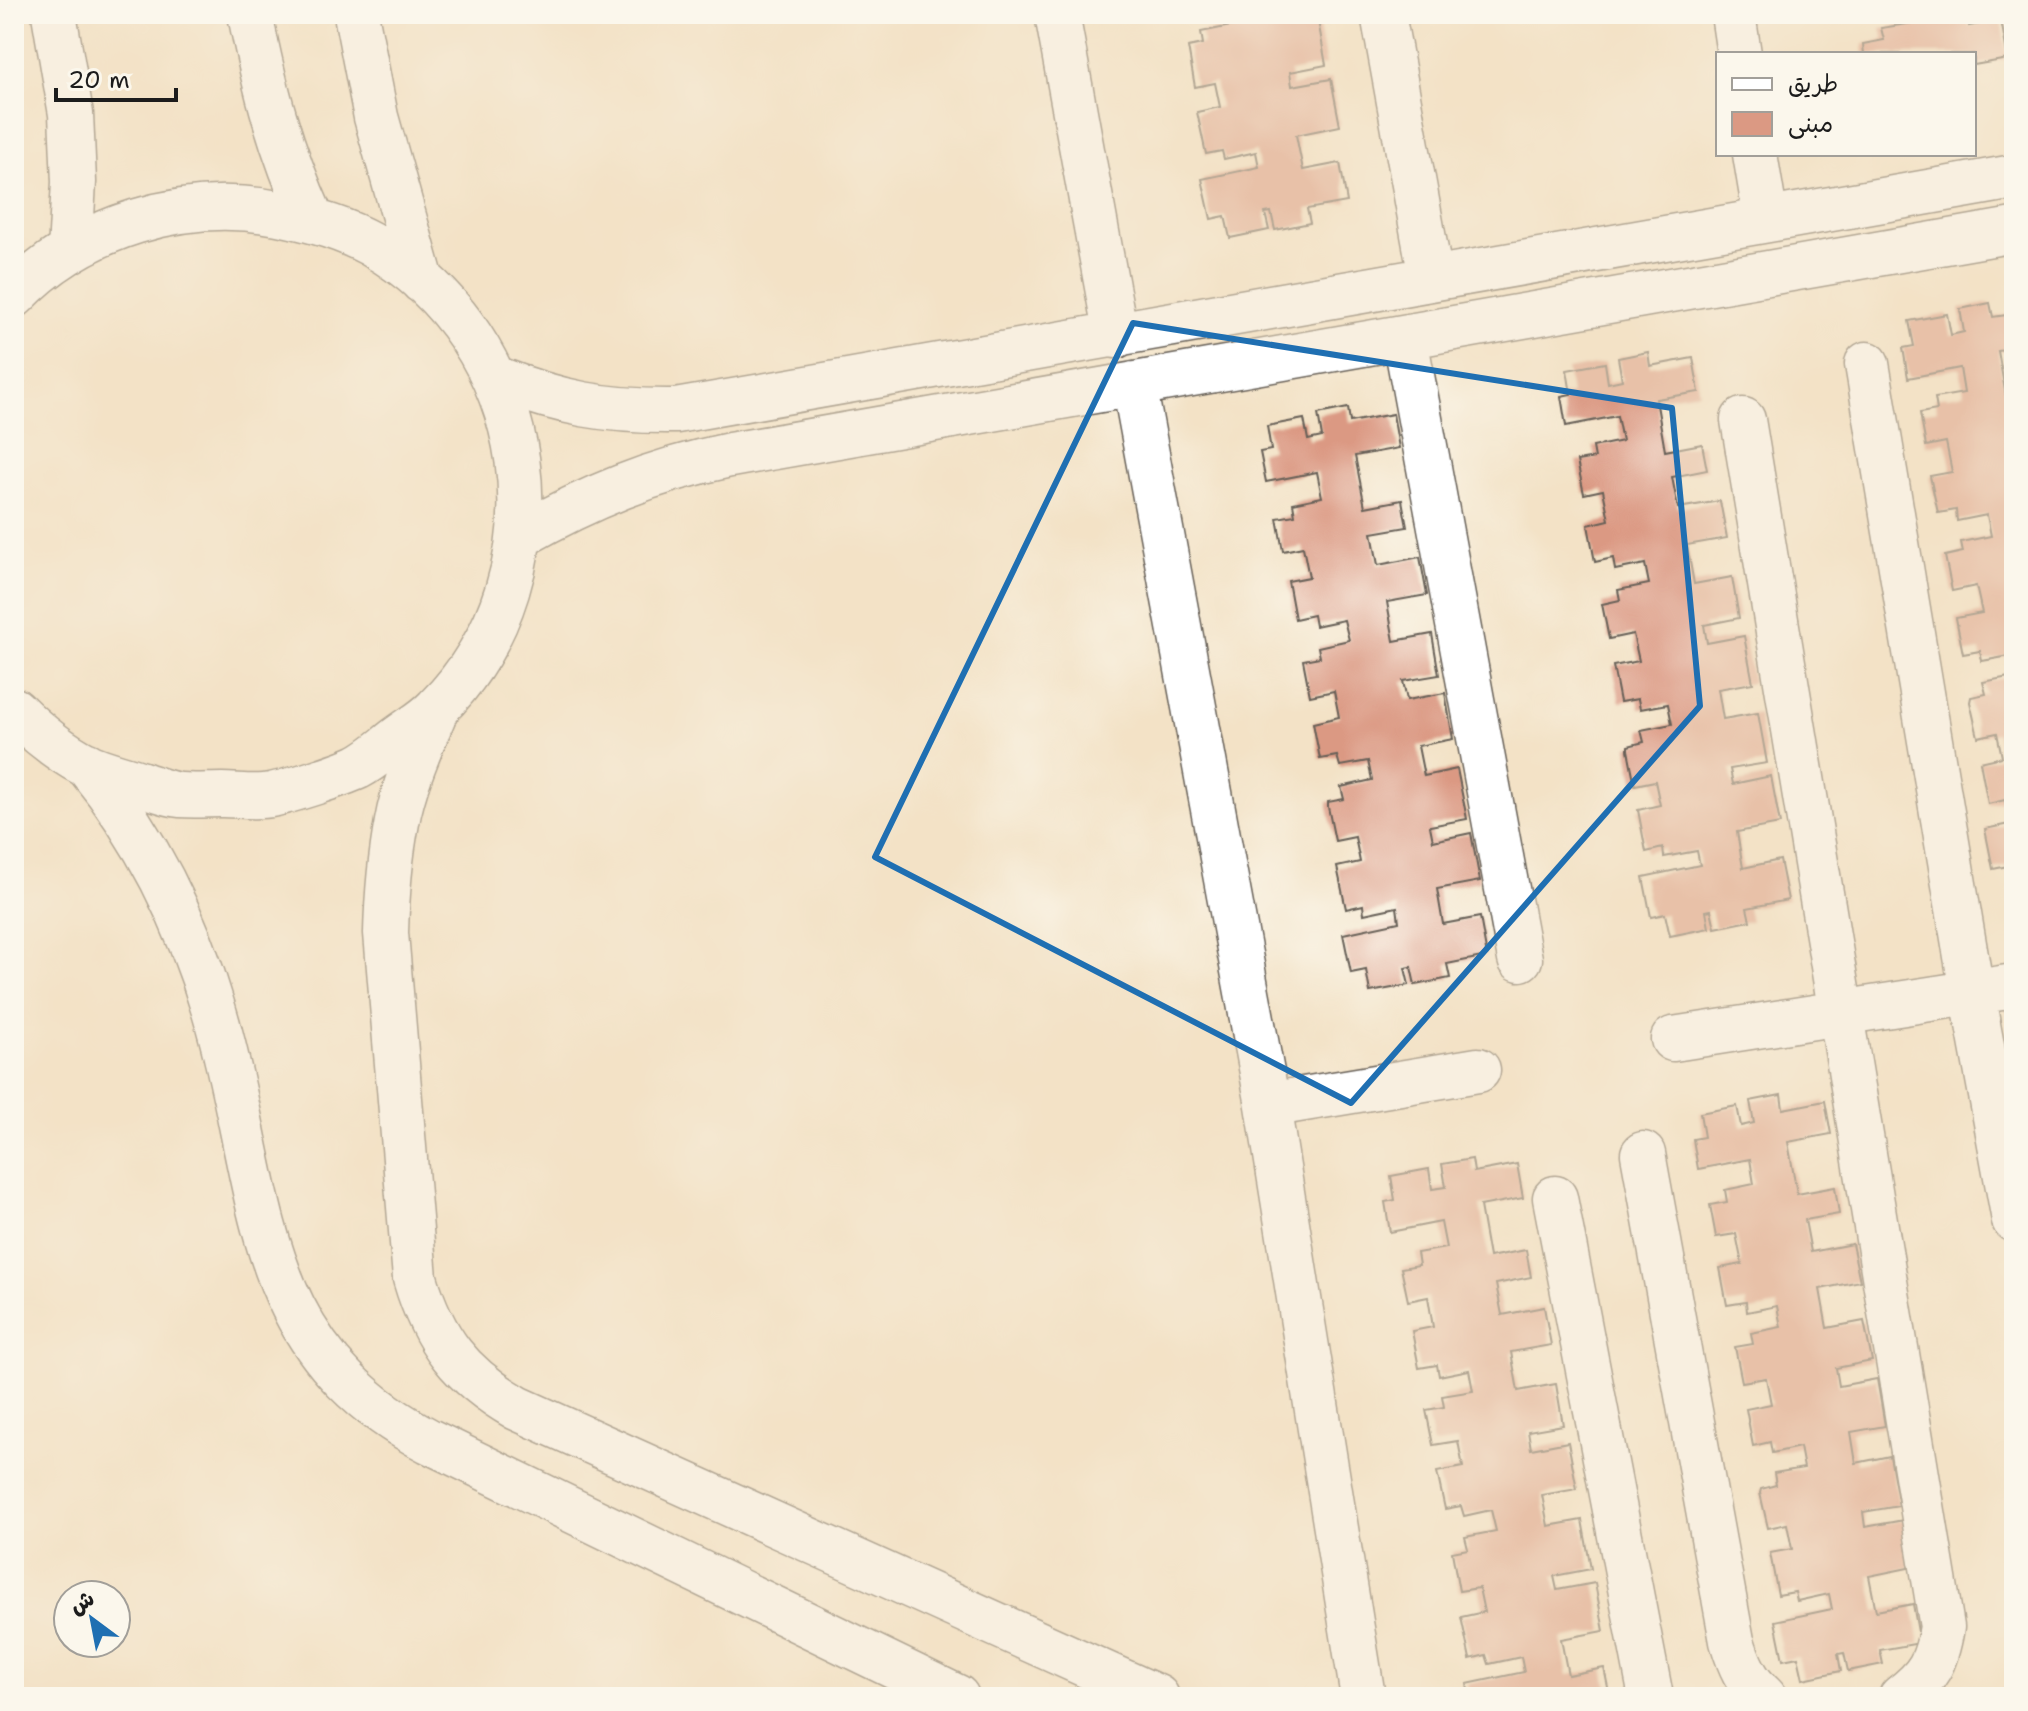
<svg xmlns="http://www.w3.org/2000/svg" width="2028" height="1711" viewBox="0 0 2028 1711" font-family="'Shantell Sans','Playpen Sans Arabic',sans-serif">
<rect width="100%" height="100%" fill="#fbf7ec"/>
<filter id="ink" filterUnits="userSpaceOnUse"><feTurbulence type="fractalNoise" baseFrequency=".0125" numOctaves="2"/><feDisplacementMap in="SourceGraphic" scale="16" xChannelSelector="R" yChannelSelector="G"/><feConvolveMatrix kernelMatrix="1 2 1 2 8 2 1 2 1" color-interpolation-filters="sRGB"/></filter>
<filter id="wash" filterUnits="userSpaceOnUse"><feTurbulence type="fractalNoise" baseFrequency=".006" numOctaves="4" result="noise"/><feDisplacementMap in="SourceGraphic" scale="32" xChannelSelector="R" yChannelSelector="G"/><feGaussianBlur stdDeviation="1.8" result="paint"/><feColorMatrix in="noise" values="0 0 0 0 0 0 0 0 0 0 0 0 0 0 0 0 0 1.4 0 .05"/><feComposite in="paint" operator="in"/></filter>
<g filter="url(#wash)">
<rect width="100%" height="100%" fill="#f3e2c6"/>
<g id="blocks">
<path fill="#db9983" d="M1229 14H1282L1283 22 1317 15 1326 65 1290 72 1292 86 1331 79 1340 126 1296 135 1303 170 1340 163 1347 202 1307 209 1310 223 1275 230 1271 212 1265 213 1269 230 1230 238 1225 216 1211 219 1202 179 1259 167 1256 152 1224 159 1222 151 1206 154 1197 112 1220 107 1215 83 1195 87 1188 47 1203 44 1201 32 1231 26Z
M1913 14H1967L1969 26 2001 20 2008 59 1974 65V54H1864L1863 44 1884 40 1881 28 1914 23Z
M1990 303 1993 317 2014 314V348L1998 351 2007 402 2014 401 2012 667 2010 656 1982 661 1980 651 1963 654 1956 618 1982 613 1976 586 1952 591 1945 556 1963 552 1961 542 1991 536 1987 515 1957 521 1956 510 1938 513 1930 476 1952 472 1946 442 1926 446 1920 413 1937 410 1935 398 1964 393 1960 368 1908 378 1903 348 1914 346 1909 321 1947 314 1951 335 1964 332 1960 309Z
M1648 352 1650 366 1693 358 1699 392 1656 399 1665 451 1702 444 1707 470 1672 477 1678 508 1720 501 1727 538 1687 545 1694 584 1732 577 1739 618 1704 625 1707 643 1744 636 1753 683 1718 689 1723 719 1758 713 1767 763 1730 769 1733 784 1771 776 1780 824 1737 832 1743 868 1780 860 1788 900 1747 908 1750 921 1715 928 1711 910 1706 911 1709 928 1670 936 1665 914 1651 917 1643 877 1700 865 1697 851 1664 857 1663 848 1646 852 1638 810 1660 805 1655 781 1635 785 1628 750V746L1644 742 1641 730 1672 724 1668 704 1640 709 1638 699 1620 702 1613 666 1639 661 1633 634 1609 639 1602 604 1620 600 1618 590 1649 584 1645 564 1615 570 1613 558 1595 562 1588 525 1609 520 1603 490 1584 494 1577 461 1595 458 1593 447 1622 441 1617 416 1566 426 1561 396 1571 394 1567 370 1605 363 1608 383 1622 380 1618 358Z
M1348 408 1350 422 1393 414 1399 448 1355 456 1365 507 1402 500 1407 527 1372 533 1378 565 1420 557 1427 595 1387 602 1394 641 1432 634 1439 675 1403 681 1407 700 1445 693 1453 739 1418 746 1424 776 1457 769 1467 819 1430 826 1433 841 1471 833 1480 881 1437 889 1443 924 1480 917 1487 956 1447 964 1450 978 1415 985 1411 967 1405 968 1409 985 1370 992 1366 970 1351 973 1343 934 1399 922 1397 907 1364 914 1363 905 1346 909 1337 867 1360 862 1355 837 1335 841 1328 807V802L1344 799 1341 787 1372 780 1368 761 1340 766 1337 756 1320 759 1313 723 1339 717 1334 691 1310 696 1303 660 1320 657 1318 647 1349 640 1344 620 1315 626 1313 615 1295 619 1288 581 1309 577 1303 547 1283 551 1277 518 1295 515 1293 503 1322 497 1317 472 1266 482 1260 452 1271 450 1267 426 1304 419 1308 440 1322 437 1318 414Z
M2014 676V807L2007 809 2005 800 1988 804 1980 762 2002 757 1997 733 1978 737 1970 702 1971 697 1986 694 1983 682Z
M2014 823V888H2013L2008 866 1993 869 1985 829Z
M1781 1095 1783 1109 1825 1101 1831 1134 1788 1142 1797 1194 1835 1187 1839 1214 1805 1220 1811 1252 1852 1244 1860 1281 1820 1289 1827 1328 1864 1321 1872 1361 1836 1368 1839 1386 1877 1379 1885 1426 1851 1432 1856 1463 1890 1456 1899 1506 1863 1512 1865 1527 1904 1520 1913 1567 1869 1576 1876 1611 1913 1604 1920 1643 1880 1650 1883 1664 1848 1671 1844 1653 1838 1654 1841 1671 1803 1679 1798 1657 1783 1660 1775 1621 1832 1609 1829 1594 1797 1601 1795 1592 1778 1595 1770 1553 1792 1549 1787 1524 1768 1528 1760 1493 1761 1489 1776 1485 1774 1473 1804 1468 1800 1447 1772 1453 1770 1442 1753 1446 1746 1409 1771 1404 1766 1378 1742 1382 1735 1347 1753 1344 1751 1333 1781 1327 1777 1306 1747 1312 1746 1302 1727 1305 1720 1268 1742 1264 1736 1234 1716 1237 1710 1205 1727 1202 1725 1190 1754 1184 1750 1159 1698 1169 1693 1139 1704 1137 1700 1113 1737 1106 1741 1126 1754 1123 1750 1101Z
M1472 1159 1474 1172 1517 1164 1523 1198 1480 1206 1489 1257 1526 1250 1531 1277 1496 1284 1502 1315 1544 1307 1551 1345 1511 1352 1518 1391 1556 1384 1563 1425 1528 1431 1531 1449 1568 1442 1577 1489 1542 1495 1548 1526 1582 1520 1591 1569 1554 1576 1557 1590 1595 1583 1604 1631 1561 1639 1568 1675 1604 1668 1610 1697H1469L1467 1684 1524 1672 1521 1657 1489 1664 1486 1655 1470 1659 1461 1617 1484 1612 1479 1588 1459 1591 1452 1552 1468 1549 1465 1537 1496 1531 1491 1510 1464 1516 1461 1506 1445 1509 1437 1472 1463 1467 1458 1441 1433 1445 1426 1410 1444 1407 1442 1396 1473 1391 1469 1370 1439 1376 1437 1365 1419 1368 1412 1331 1433 1327 1428 1297 1408 1301 1401 1268 1419 1265 1417 1253 1446 1248 1441 1222 1390 1232 1385 1202 1395 1200 1391 1176 1429 1169 1432 1189 1446 1187 1442 1164Z"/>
</g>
</g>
<g filter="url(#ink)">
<use href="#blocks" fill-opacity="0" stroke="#676158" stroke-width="2"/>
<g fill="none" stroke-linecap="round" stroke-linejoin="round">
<g stroke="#676158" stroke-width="47">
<path id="minor" d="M54 14 71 114 74 182 70 251
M250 14C265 90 280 148 312 219
M356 14 376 117 422 281
M1057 14 1116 336
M1383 14 1431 278
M1733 14 1739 54
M1755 154 1766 220
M14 296C80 226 185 195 278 213 309 219 342 228 371 244 538 338 572 571 437 708 426 720 411 728 398 738 386 747 372 760 358 767 340 775 291 791 271 795 256 798 238 795 222 795 208 795 194 796 180 795 167 794 152 787 140 783 122 777 103 773 86 765 59 751 35 731 14 710
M1405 338 1520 959
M1867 364 1972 992 2014 1220
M495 378C559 403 607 412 676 411L2014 177
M1134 384 1268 1105 1363 1697
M1743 420 1942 1627C1936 1662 1929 1676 1901 1697
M520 536C589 497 652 471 730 455L2014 230
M436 710C421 746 404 783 397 822 390 859 387 896 386 933L415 1278C433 1340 461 1376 517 1408L1157 1697
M87 765C146 837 188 922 214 1011 266 1184 245 1345 429 1441L957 1697
M1673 1039 2014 986
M1268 1105 1478 1070
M1643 1154 1732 1641C1739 1664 1746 1681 1764 1697
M1555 1198 1651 1697"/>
</g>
<use href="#minor" stroke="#fff" stroke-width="44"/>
</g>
</g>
<path d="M0 0H2028V1711H0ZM1133 323 1672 408 1700 706 1351 1103 875 857Z" fill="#f3e2c6" fill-opacity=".55" fill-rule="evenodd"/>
<path fill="none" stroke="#1f6fb2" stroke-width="6" stroke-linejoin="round" d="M1133 323 1672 408 1700 706 1351 1103 875 857Z"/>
<rect width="2028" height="1711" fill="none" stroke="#fbf7ec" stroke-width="48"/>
<rect x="1716" y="52" width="260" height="104" fill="#fbf7ec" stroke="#a29f99" stroke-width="2"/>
<rect x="1732" y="78" width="40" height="12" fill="#ffffff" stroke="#a29f99" stroke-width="2"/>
<text x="1788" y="92" font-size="24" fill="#1c1c1c">طريق</text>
<rect x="1732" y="112" width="40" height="24" fill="#db9983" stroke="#a29f99" stroke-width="2"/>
<text x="1788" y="132" font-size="24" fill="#1c1c1c">مبنى</text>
<g transform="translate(92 1619) rotate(328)"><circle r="38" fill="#fbf7ec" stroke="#a29f99" stroke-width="2"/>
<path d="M0-6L14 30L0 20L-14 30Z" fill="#1f6fb2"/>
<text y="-12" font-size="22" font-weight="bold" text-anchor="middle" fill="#1c1c1c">ش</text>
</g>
<path d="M56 88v12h120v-12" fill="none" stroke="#1c1c1c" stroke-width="4"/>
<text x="68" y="88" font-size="24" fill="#1c1c1c" stroke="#fbf7ec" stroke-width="6" paint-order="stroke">20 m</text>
</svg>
